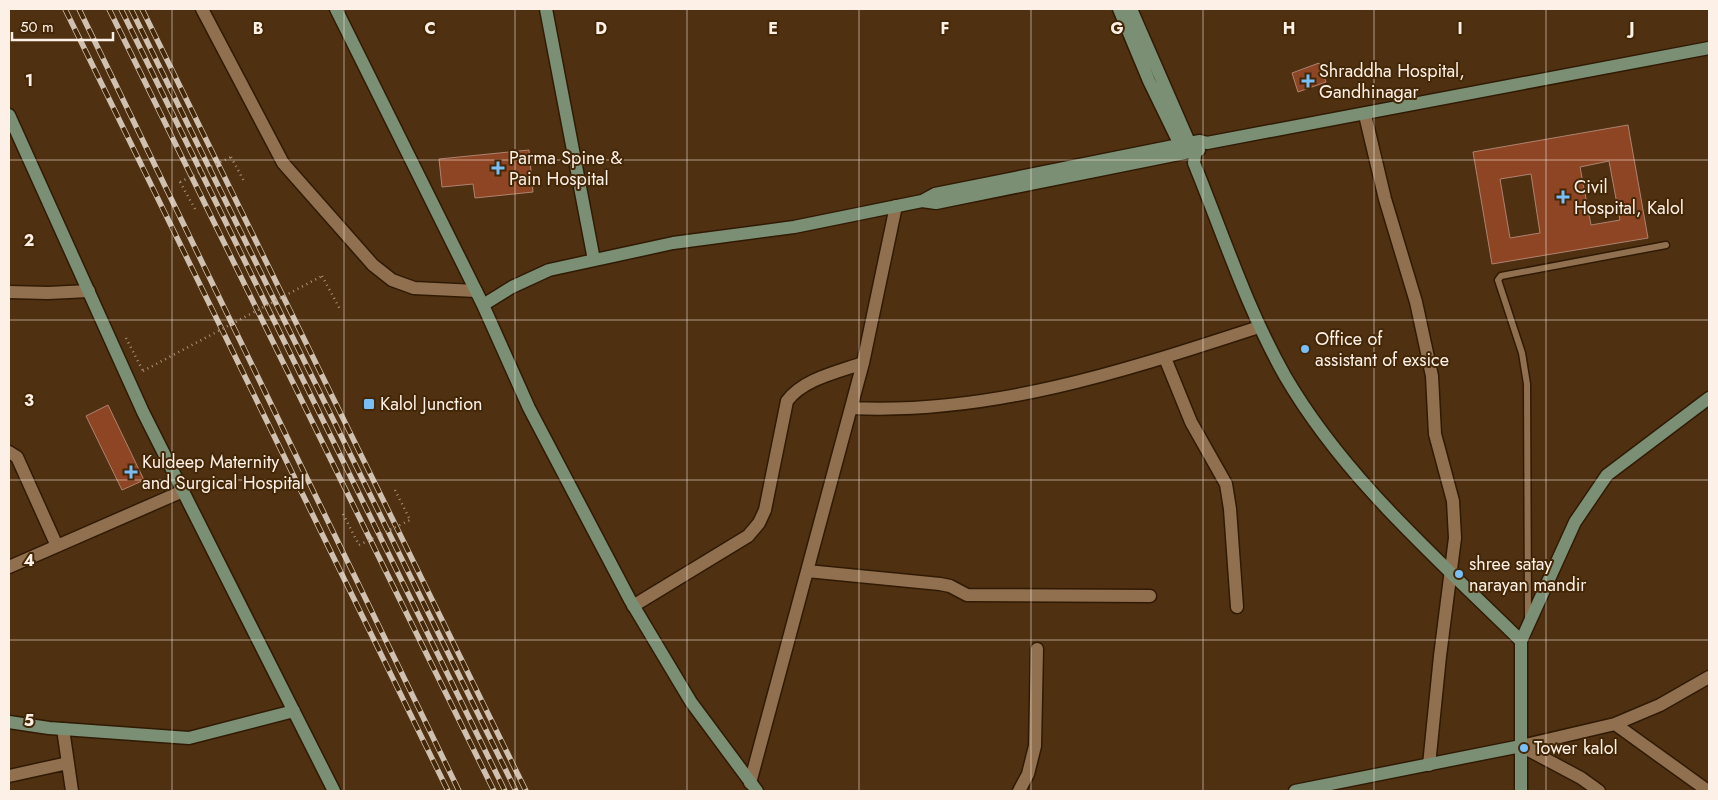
<svg xmlns="http://www.w3.org/2000/svg" width="1718" height="800" viewBox="0 0 1718 800" font-family="Jost,sans-serif">
<rect width="100%" height="100%" fill="#4f3112"/>
<path fill="#8d4524" stroke="#af826f" fill-rule="evenodd" d="M1319 63 1326 82 1298 92 1292 73Z
M1628 125 1648 238 1492 264 1473 152ZM1609 161 1620 220 1591 225 1580 167ZM1531 174 1540 233 1510 238 1500 179Z
M529 150 533 192 475 198 473 184 442 187 439 159Z
M108 405 144 480 122 490 86 416Z"/>
<g fill="none" stroke-linecap="round" stroke-linejoin="round">
<g stroke="#301a04" stroke-width="9">
<path id="lane" d="M1528 620 1527 384 1522 353 1498 280 1501 276 1666 245"/>
</g>
<g stroke="#301a04" stroke-width="15">
<path id="street" d="M202 9 283 163 373 265 392 280 414 288 476 291
M1365 115 1385 199 1416 302 1432 376 1435 434 1453 501 1455 538 1440 656 1429 765
M9 292 48 293 89 291
M1165 358 1191 422 1226 484 1230 509 1237 607
M851 408C992 415 1127 370 1259 327
M9 452 17 457 57 546
M9 567 183 491
M807 571 940 584 950 586 967 595 1150 596
M633 606 748 536 759 523 765 510 787 401C803 379 838 372 863 363
M1615 724 1708 791
M63 729 72 791
M1521 746 1615 724 1660 705 1709 677
M1521 746 1581 778 1599 791
M9 776 68 763
M750 783 863 363 896 206
M1019 791 1028 774 1035 746 1037 649"/>
</g>
<g stroke="#301a04" stroke-width="15">
<path id="secondary" d="M336 9 483 305 529 408 630 600 691 702 757 791
M546 9 594 260
M1119 9 1149 81 1183 151
M1131 9 1195 156 1194 163C1223 234 1247 309 1285 376 1345 479 1437 558 1521 641V791
M9 115 143 412 334 791
M922 201 936 203 1199 150
M483 305 512 287 549 270 673 243 794 227 922 201 935 194 1189 143 1200 141 1207 143 1709 48
M1521 641 1575 522 1607 475 1709 398
M9 722 49 728 189 738 294 711
M1295 791 1521 746"/>
</g>
<path stroke="#a7927d" stroke-width="2.5" stroke-dasharray="1 4" stroke-linecap="butt" d="M231 157 245 183
M180 182 195 209
M322 276 340 309
M126 338 143 371
M395 490 410 520
M343 514 359 545"/>
<use href="#lane" stroke="#917050" stroke-width="6"/>
<use href="#street" stroke="#917050" stroke-width="12"/>
<use href="#secondary" stroke="#7a8f73" stroke-width="12"/>
<g stroke="#d0c0b0" stroke-width="5.5">
<path id="rail" d="M65 9 448 791
M79 9 459 791
M109 9 494 791
M121 9 505 791
M131 9 516 791
M142 9 526 791"/>
</g>
<use href="#rail" stroke="#442707" stroke-width="4" stroke-dasharray="11" stroke-linecap="butt"/>
<path stroke="#a7927d" stroke-width="2.5" stroke-dasharray="1 4" stroke-linecap="butt" d="M180 182 231 157
M143 371 322 276
M359 545 410 520"/>
</g>
<path fill="none" stroke="#fdf1e7" stroke-width="1" stroke-opacity="0.55" d="M172 9V791M344 9V791M515 9V791M687 9V791M859 9V791M1031 9V791M1203 9V791M1374 9V791M1546 9V791M9 160H1709M9 320H1709M9 480H1709M9 640H1709"/>
<g fill="#78bff7" stroke="#442707" stroke-width="2">
<path d="M1305.5 73.5h5v5h5v5h-5v5h-5v-5h-5v-5h5z"/>
<path d="M495.5 160.5h5v5h5v5h-5v5h-5v-5h-5v-5h5z"/>
<path d="M1560.5 189.5h5v5h5v5h-5v5h-5v-5h-5v-5h5z"/>
<circle cx="1305" cy="349" r="5"/>
<rect x="363" y="398" width="12" height="12" rx="2.5"/>
<path d="M128.5 464.5h5v5h5v5h-5v5h-5v-5h-5v-5h5z"/>
<circle cx="1459" cy="574" r="5"/>
<circle cx="1524" cy="748" r="5"/>
</g>
<g text-anchor="middle" dominant-baseline="central" stroke-width="4" stroke-linejoin="round" paint-order="stroke">
<g font-size="18" fill="#fdf1e7" stroke="#442707" text-anchor="start">
<text x="1319" y="71">Shraddha Hospital,<tspan x="1319" dy="21">Gandhinagar</tspan></text>
<text x="509" y="158">Parma Spine &amp;<tspan x="509" dy="21">Pain Hospital</tspan></text>
<text x="1574" y="187">Civil<tspan x="1574" dy="21">Hospital, Kalol</tspan></text>
<text x="1315" y="339">Office of<tspan x="1315" dy="21">assistant of exsice</tspan></text>
<text x="380" y="404">Kalol Junction</text>
<text x="142" y="462">Kuldeep Maternity<tspan x="142" dy="21">and Surgical Hospital</tspan></text>
<text x="1469" y="564">shree satay<tspan x="1469" dy="21">narayan mandir</tspan></text>
<text x="1534" y="748">Tower kalol</text>
</g>
</g>
<g font-size="16" text-anchor="middle" font-weight="bold" fill="#fdf1e7" stroke="#442707" stroke-width="4" stroke-linejoin="round" paint-order="stroke">
<text x="258" y="34">B</text>
<text x="430" y="34">C</text>
<text x="601" y="34">D</text>
<text x="773" y="34">E</text>
<text x="945" y="34">F</text>
<text x="1117" y="34">G</text>
<text x="1289" y="34">H</text>
<text x="1460" y="34">I</text>
<text x="1632" y="34">J</text>
<text x="29" y="86">1</text>
<text x="29" y="246">2</text>
<text x="29" y="406">3</text>
<text x="29" y="566">4</text>
<text x="29" y="726">5</text>
</g>
<rect width="1718" height="800" fill="none" stroke="#fdf1e7" stroke-width="20"/>
<path d="M12 32v8h101v-8" fill="none" stroke="#fdf1e7" stroke-width="2.5"/>
<text x="20" y="32" font-size="15" fill="#fdf1e7" stroke="#442707" stroke-width="4" paint-order="stroke">50 m</text>
</svg>
